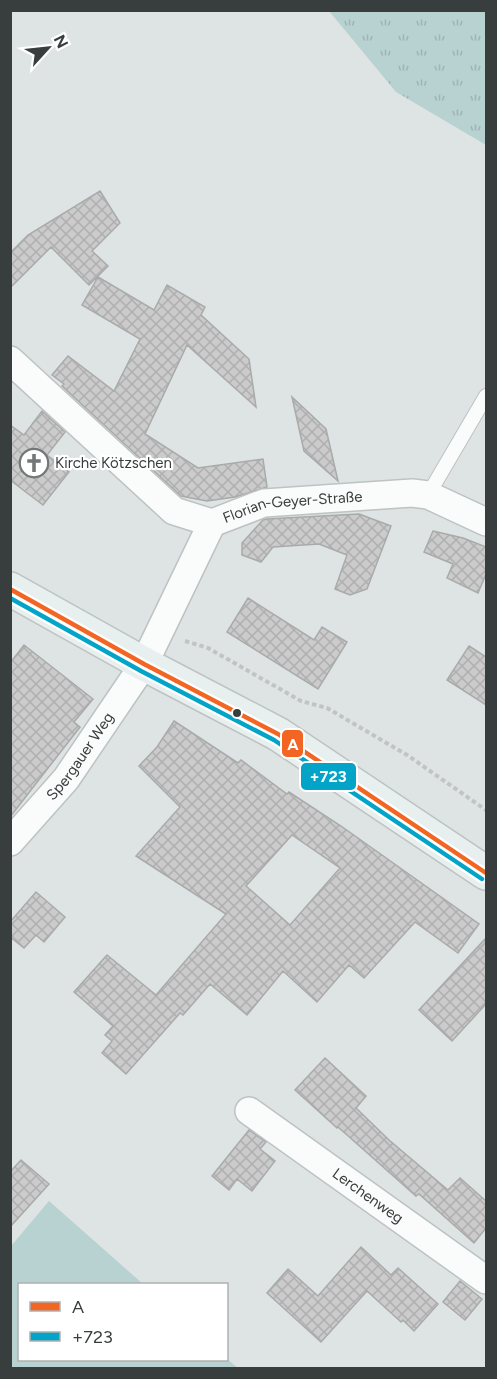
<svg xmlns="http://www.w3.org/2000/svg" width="497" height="1379" viewBox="0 0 497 1379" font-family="Figtree,sans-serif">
<defs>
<pattern id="grass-tufts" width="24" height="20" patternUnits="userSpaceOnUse" patternTransform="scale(1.5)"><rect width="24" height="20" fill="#b7d2d1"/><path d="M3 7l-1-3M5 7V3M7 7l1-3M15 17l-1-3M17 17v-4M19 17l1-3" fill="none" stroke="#9eb5b4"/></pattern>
<pattern id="building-cross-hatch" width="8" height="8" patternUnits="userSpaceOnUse" patternTransform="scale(1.5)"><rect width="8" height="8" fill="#cbcbcb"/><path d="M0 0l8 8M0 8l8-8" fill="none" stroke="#afafaf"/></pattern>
</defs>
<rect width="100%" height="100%" fill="#dee4e4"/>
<path fill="url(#grass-tufts)" d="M329 11H486V145L396 92Z"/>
<path fill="#b7d2d1" d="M49 1201 143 1284H20V1360L227 1359 238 1368H11V1246Z"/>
<path fill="url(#building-cross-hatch)" stroke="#a9aaaa" stroke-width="1.5" fill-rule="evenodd" d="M100 191 120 223 92 251 108 266 89 285 51 247 10 288V253L28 235Z
M98 277 154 310 167 285 205 307 201 315 249 359 256 407 187 345 145 434 198 468 263 459 267 487 235 497 207 501 181 496 62 386 64 384 52 375 68 356 114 391 140 339 82 305Z
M292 397 326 429 338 481 304 451Z
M42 411 65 432 47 455 69 472 43 505 10 480V425L24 435Z
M359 514 391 526 367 589 350 595 335 589 347 555 319 544 273 547 261 562 242 555V543L263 520 267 519Z
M433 531 463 538 486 547V574L478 593 447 578 453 564 424 552Z
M248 598 314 640 322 627 347 642 318 689 227 632Z
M24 645 93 699 74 722 80 727 10 817V663Z
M469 646 486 657V705L447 680Z
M174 721 238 763 241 760 287 794 289 792 341 826 479 924 458 953 415 922 364 978 349 965 317 1002 283 971 247 1015 210 984 183 1015 180 1013 126 1074 102 1053 112 1041 105 1035 113 1026 74 992 107 955 156 995 226 914 136 856 180 807 139 766 157 747ZM292 835 340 868 290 925 246 886Z
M36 892 65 917 44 942 36 935 24 948 10 937V922Z
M486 938V1004L452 1041 419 1010Z
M325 1058 366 1096 356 1108 389 1140 448 1190 460 1178 486 1201V1228L474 1243 419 1194 416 1196 338 1127 337 1128 295 1090Z
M249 1130 266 1142 260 1149 275 1161 252 1191 237 1179 229 1190 212 1176Z
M21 1160 49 1184 10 1227V1172Z
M361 1247 391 1275 398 1268 438 1304 414 1331 403 1320 401 1322 367 1291 321 1342 267 1293 288 1269 318 1296Z
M460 1281 482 1299 465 1320 443 1302Z"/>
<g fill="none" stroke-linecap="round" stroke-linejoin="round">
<g stroke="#bdc2c2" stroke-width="16">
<path id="lane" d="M428 495 486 396"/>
</g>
<g stroke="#bdc2c2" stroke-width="30">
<g id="street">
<path id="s1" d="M10 360 174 511 212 523 264 503 412 493 428 495 486 522"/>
<path id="s2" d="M10 842 66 779 144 664 212 523"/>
<path id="s3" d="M249 1111 486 1280"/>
</g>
</g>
<g stroke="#bdc2c2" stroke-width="36">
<path id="secondary" d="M10 589 144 664 278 734 486 873"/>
</g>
<path stroke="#c2c4c4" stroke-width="4" stroke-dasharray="4.5 3" stroke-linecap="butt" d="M185 641 208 648 301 701 327 708 407 755 486 810"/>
<use href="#lane" stroke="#fafbfb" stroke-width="14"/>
<use href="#street" stroke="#fafbfb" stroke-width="27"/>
<use href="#secondary" stroke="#e8efef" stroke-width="33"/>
<g stroke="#fff" stroke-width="9">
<path id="bus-1" d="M10 589 144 664 278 734 486 873"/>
</g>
<g stroke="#fff" stroke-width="9">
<path id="bus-2" d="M10 598 141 671 274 740 482 879"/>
</g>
<use href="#bus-1" stroke="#f26522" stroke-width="4.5"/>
<use href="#bus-2" stroke="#03a4c7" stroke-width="4.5"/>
</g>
<defs>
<g id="church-ring" transform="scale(1.5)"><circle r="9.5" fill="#fff" stroke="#727777" stroke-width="1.5"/><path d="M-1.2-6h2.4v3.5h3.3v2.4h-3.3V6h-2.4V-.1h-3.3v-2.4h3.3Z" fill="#727777"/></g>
</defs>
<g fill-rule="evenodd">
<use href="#church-ring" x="34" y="463"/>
</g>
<circle fill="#383d3d" stroke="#fff" stroke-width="2" cx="237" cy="713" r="5"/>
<g text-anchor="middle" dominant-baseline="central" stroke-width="4.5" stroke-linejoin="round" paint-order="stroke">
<g font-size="15" fill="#383d3d" stroke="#fff" text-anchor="start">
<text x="55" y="463">Kirche Kötzschen</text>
</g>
<g font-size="15" fill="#383d3d" stroke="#fff">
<text stroke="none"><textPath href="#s1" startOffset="346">Florian-Geyer-Straße</textPath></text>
<text stroke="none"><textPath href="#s2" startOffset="111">Spergauer Weg</textPath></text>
<text stroke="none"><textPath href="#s3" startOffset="146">Lerchenweg</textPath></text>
</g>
</g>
<g stroke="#fff" stroke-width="2">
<rect x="281" y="729" width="23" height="29" rx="6" fill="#f26522"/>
<rect x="300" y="762" width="57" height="29" rx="6" fill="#03a4c7"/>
</g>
<g font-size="16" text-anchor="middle" font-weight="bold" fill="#fff">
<text x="293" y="750">A</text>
<text x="328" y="782">+723</text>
</g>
<rect width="497" height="1379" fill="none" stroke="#383d3d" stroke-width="24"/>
<rect x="18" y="1283" width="210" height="78" fill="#ffffff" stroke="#afb1b1" stroke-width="1.5"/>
<rect x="30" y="1302" width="30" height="9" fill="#f26522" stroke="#afb1b1" stroke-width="1.5"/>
<text x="72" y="1313" font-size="18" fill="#383d3d">A</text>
<rect x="30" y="1332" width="30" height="9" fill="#03a4c7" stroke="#afb1b1" stroke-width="1.5"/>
<text x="72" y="1343" font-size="18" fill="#383d3d">+723</text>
<g transform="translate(48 48) rotate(63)" stroke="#ffffff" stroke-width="4.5" paint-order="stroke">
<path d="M0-4.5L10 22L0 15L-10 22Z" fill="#383d3d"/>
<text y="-9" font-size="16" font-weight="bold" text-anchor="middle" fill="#383d3d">N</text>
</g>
</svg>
